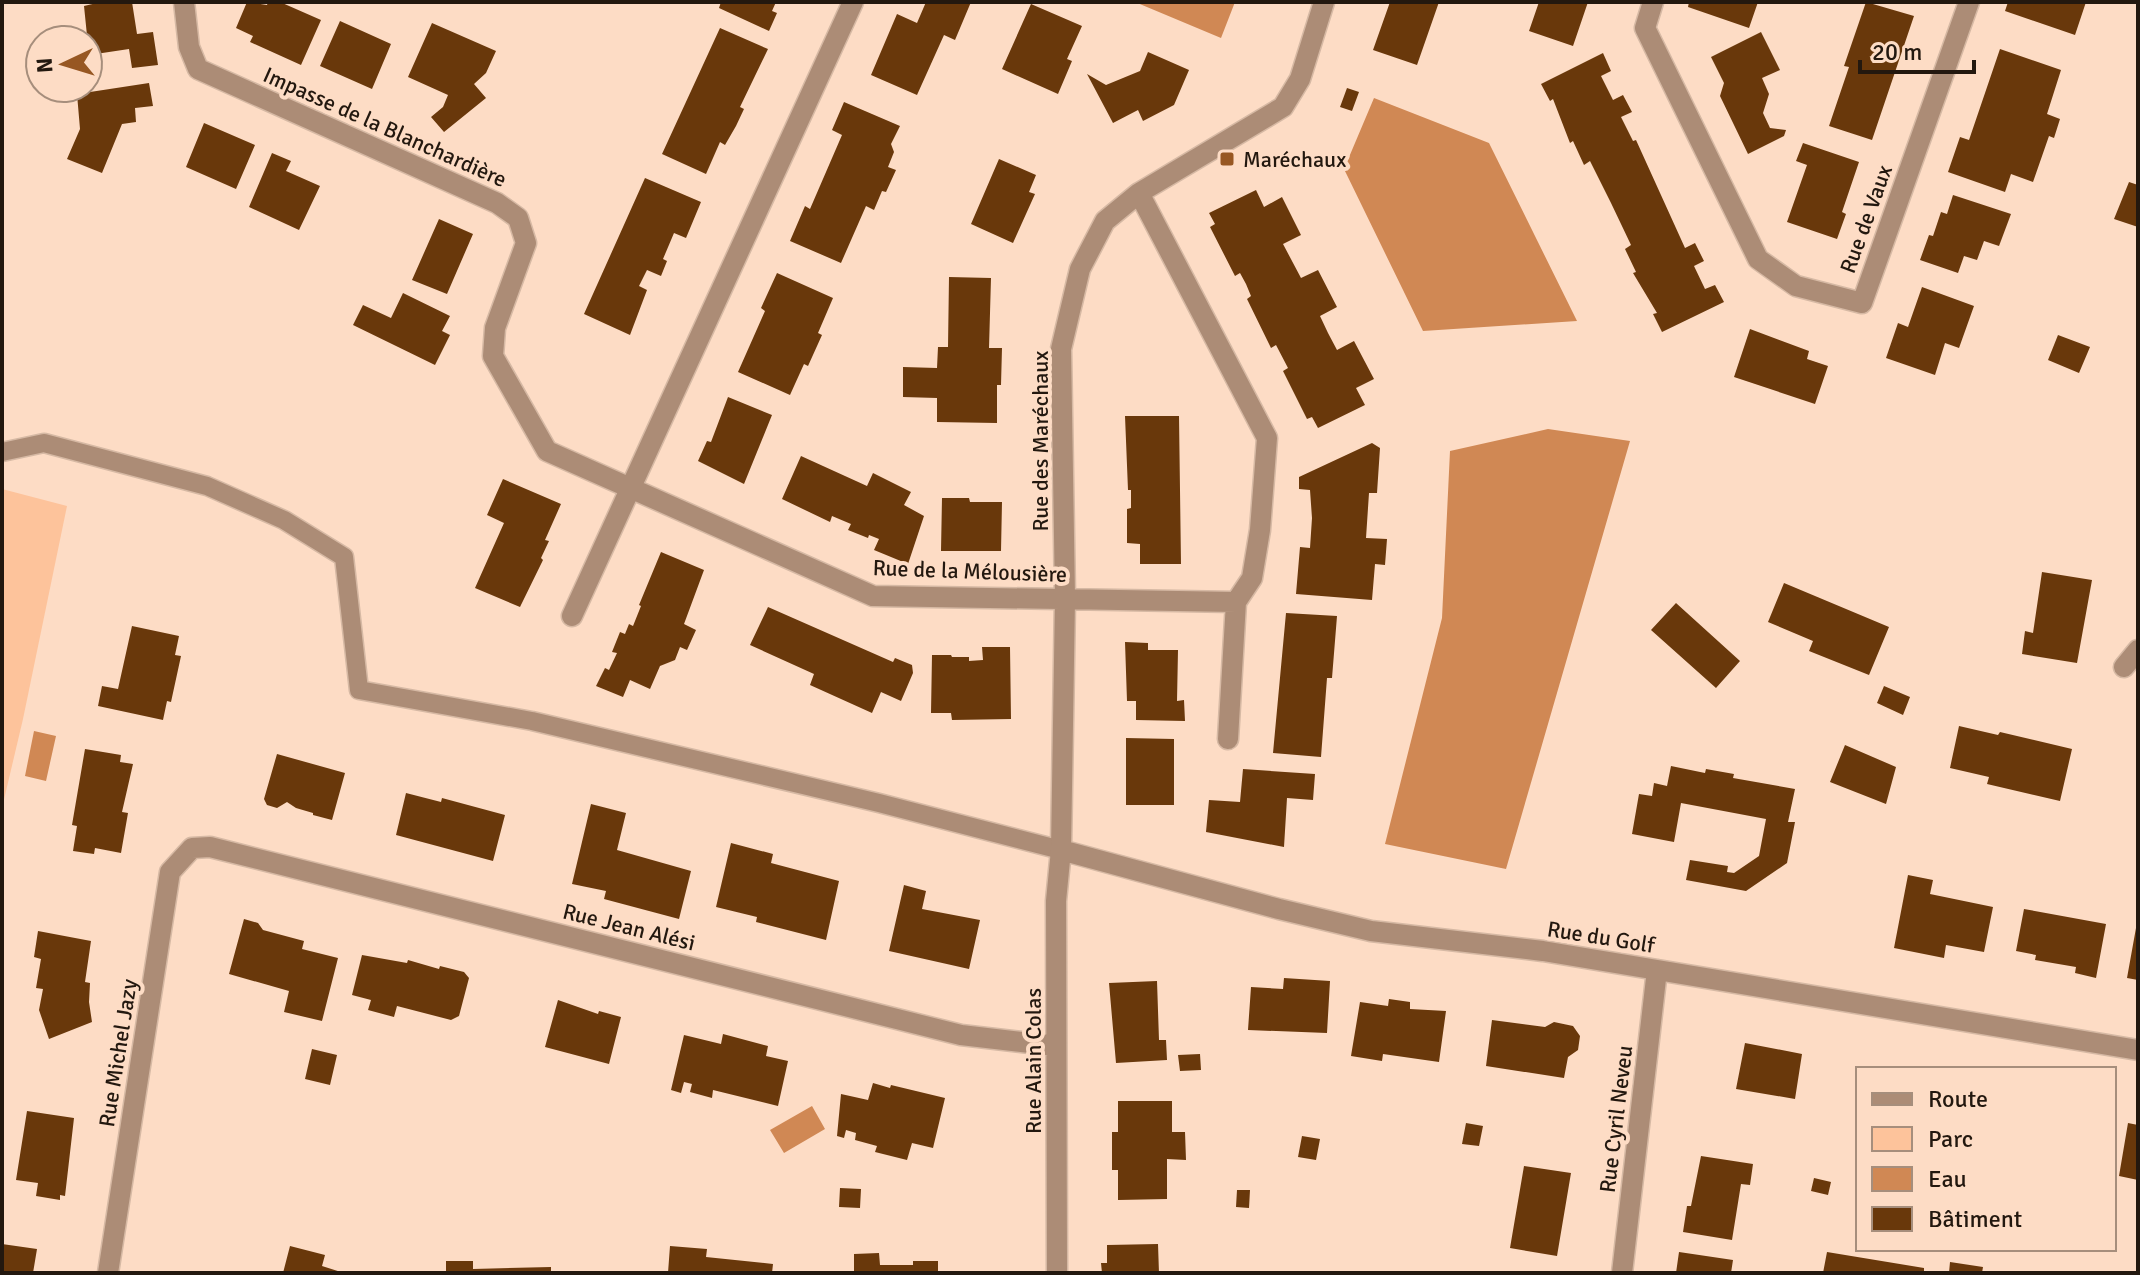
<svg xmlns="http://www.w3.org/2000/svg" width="2140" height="1275" viewBox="0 0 2140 1275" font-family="Signika,sans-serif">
<rect width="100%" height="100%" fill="#fddcc5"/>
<path fill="#fdc39b" d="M2 489 67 506 23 719 2 808Z"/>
<path fill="#d08854" d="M1135 2H1235L1221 38Z
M1374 98 1489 143 1577 321 1423 331 1344 169Z
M1548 429 1630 441 1506 869 1385 844 1442 618 1450 451Z
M34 731 56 736 46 781 25 776Z
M812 1106 825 1129 784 1153 770 1130Z"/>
<path fill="#69380b" d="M101 2H132L137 34 153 32 158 65 132 68 129 49 89 55 84 6Z
M247 2 267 5 268 2H280L321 20 301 65 250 42 253 36 236 28Z
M721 2H776L772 11 777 13 769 31 719 8Z
M926 2H971L955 40 944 35 917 95 871 75 897 14 917 23Z
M1390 2H1439L1417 65 1373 50Z
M1539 2H1588L1573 46 1529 31Z
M1689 2H1758L1749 28 1688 7Z
M1866 2 1914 16 1872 140 1829 126 1849 67 1844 66Z
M2008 2H2086L2075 35 2005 11Z
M1031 4 1082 26 1067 59 1072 61 1058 94 1002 69Z
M340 21 391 44 372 89 320 66Z
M432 23 496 51 486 73 474 84 486 98 444 132 431 117 443 107 448 95 408 77Z
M720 28 768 49 740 107 744 109 736 126 725 145 720 142 706 174 662 154Z
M1761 32 1780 70 1762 78 1769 94 1763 113 1770 128 1786 130 1784 136 1748 154 1720 96 1724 83 1711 57Z
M2000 49 2061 70 2047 114 2060 119 2054 138 2049 136 2033 182 2011 174 2005 192 1948 172 1960 137 1969 140Z
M1148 52 1189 70 1174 105 1143 121 1138 110 1113 123 1087 74 1106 85 1140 71Z
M1603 53 1611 71 1601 76 1613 100 1623 95 1632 112 1621 117 1633 141 1636 140 1685 248 1695 243 1704 261 1694 266 1705 289 1715 285 1724 302 1662 332 1653 314 1657 313 1633 273 1636 272 1625 249 1631 245 1611 203 1590 161 1584 165 1573 141 1570 143 1553 99 1550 101 1541 84Z
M149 83 153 106 135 108 136 122 122 124 102 173 67 159 80 129 77 94Z
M1347 88 1359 92 1352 111 1340 107Z
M844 102 900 126 891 144 894 152 888 167 896 170 886 192 882 191 874 210 866 206 841 263 790 241 805 206 810 209 842 135 832 130Z
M204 123 255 145 236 189 186 167Z
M1803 143 1859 162 1842 212 1846 214 1837 239 1787 222 1807 165 1796 161Z
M272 153 291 161 286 171 320 186 299 230 249 207Z
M999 159 1036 175 1029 192 1035 194 1013 243 971 224Z
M645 178 701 202 686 238 674 233 663 259 667 261 661 276 647 270 639 286 647 290 630 335 584 314Z
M2129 182 2138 185V227L2114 219Z
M1256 190 1264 207 1282 197 1301 235 1283 244 1301 278 1318 270 1337 307 1320 316 1328 333 1337 350 1354 341 1374 379 1356 388 1365 405 1318 428 1312 417 1307 419 1283 371 1288 368 1276 345 1271 348 1247 299 1251 296 1246 284 1240 273 1235 276 1210 227 1215 224 1209 213Z
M1953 195 2011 214 1999 246 1984 241 1977 260 1964 256 1958 273 1920 260 1929 235 1933 236 1941 212 1947 214Z
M439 219 473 234 447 294 412 280Z
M777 273 833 298 818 333 822 335 808 366 804 364 790 395 738 372 765 311 761 308Z
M949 277 991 278 989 348H1002L1001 385H997V423L937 422V398L903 397V367L937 368 938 347H948Z
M1922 287 1974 306 1959 348 1945 343 1935 375 1886 358 1898 323 1908 327Z
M403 293 450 316 442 331 450 335 435 365 353 325 363 305 391 318Z
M1750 329 1809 351 1807 359 1828 366 1815 404 1734 377Z
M2058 335 2090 347 2079 373 2048 360Z
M728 397 772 415 744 484 698 461 707 441 711 442Z
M1125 416H1179L1181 564H1140V544L1127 543V509L1131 508V490H1128Z
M1372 443 1380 448 1377 493H1369L1366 538 1387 539 1385 565 1375 564 1372 600 1296 594 1300 547 1310 548 1312 518 1310 490 1299 489V477Z
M801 456 867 486 873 473 911 492 904 505 924 516 908 564 874 550 879 539 869 535 868 538 848 530 851 524 832 516 830 522 782 499Z
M503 479 561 504 545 540 549 541 541 558 543 560 520 607 475 588 504 523 487 515Z
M942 498H969L970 502H1002L1001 551H941Z
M661 552 704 570 684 624 696 630 687 650 680 647 675 660 660 666 650 689 630 680 623 697 596 686 605 668 609 670 617 653 612 652 620 632 625 634 629 624 633 626 641 606 639 605Z
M2042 572 2092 580 2077 663 2022 654 2025 631 2033 633Z
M1784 583 1889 627 1869 675 1809 651 1813 641 1768 622Z
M1676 603 1740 661 1716 688 1651 630Z
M768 607 893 662 895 658 912 665 913 673 901 701 881 692 872 713 810 685 814 674 750 645Z
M1286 613 1337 616 1332 678H1327L1321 757 1273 753Z
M132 626 179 636 175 655 181 656 171 702 167 701 163 720 98 706 102 686 118 689Z
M1125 642 1148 643V650H1178L1177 701 1184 700 1185 721 1136 720V701H1127Z
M982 647H1010L1011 719 952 720 951 713H931L932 655H951L952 657H969V661L983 660Z
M1884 686 1910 697 1903 715 1877 703Z
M1959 726 1998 735 2000 732 2072 749 2060 801 1987 784 1989 777 1950 768Z
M1126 738 1174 739V805H1126Z
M1845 745 1896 767 1886 804 1830 782Z
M85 749 121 755 120 762 133 764 122 812 128 813 121 853 95 848 94 854 73 851 77 826 72 825Z
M277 754 345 773 332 820 313 815V813L296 808 287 802 277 808 267 805 264 799Z
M1671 766 1705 773 1706 769 1734 774 1733 778 1795 789 1788 822H1795L1787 863 1746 891 1686 880 1690 860 1728 866 1727 872 1734 873 1759 856 1766 819 1681 803 1674 842 1632 834 1639 794 1652 796 1654 783 1667 786Z
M1243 769 1315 774 1313 800 1287 798 1284 847 1206 832 1209 800 1240 802Z
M406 793 441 802 442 798 505 815 493 861 396 835Z
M591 804 626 813 617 850 691 871 679 919 604 899 606 891 572 884Z
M731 843 773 854 771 863 839 881 826 940 756 922 757 917 716 907Z
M1908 875 1933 880 1930 894 1993 907 1984 952 1946 945 1944 958 1894 948Z
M904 885 926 891 922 909 980 920 969 969 889 951Z
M2024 909 2106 924 2096 978 2075 973 2076 967 2035 960 2036 955 2016 951Z
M244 919 258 923 263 930 304 941 302 949 338 958 322 1021 284 1012 289 991 229 974Z
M2136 928H2138V980L2127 978Z
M38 931 91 941 85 982 90 983 89 1002 92 1022 49 1039 39 1010 43 989 36 988 41 959 34 957Z
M362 955 407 963 408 960 439 969 440 966 464 972 469 978 459 1016 451 1020 397 1006 394 1017 368 1010 371 1000 352 995Z
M1284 978 1330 981 1327 1033 1248 1030 1251 987 1283 989Z
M1157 981 1159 1040H1166L1167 1060 1116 1063 1109 983Z
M1389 999 1410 1002V1009L1446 1011 1439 1062 1383 1054 1382 1061 1351 1056 1360 1002 1388 1006Z
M558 1000 598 1014 599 1011 621 1017 609 1064 545 1047Z
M1492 1020 1545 1027 1554 1022 1573 1026 1580 1036 1578 1050 1568 1057 1564 1078 1486 1066Z
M723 1034 768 1046 766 1056 788 1061 778 1106 713 1090 712 1098 690 1092 692 1084 684 1082 681 1093 671 1090 684 1035 721 1044Z
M1745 1043 1802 1054 1795 1099 1736 1089Z
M312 1049 337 1055 330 1085 305 1079Z
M1200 1054 1201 1070 1180 1071 1178 1055Z
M873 1083 890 1088 891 1085 945 1098 933 1148 912 1143 907 1160 875 1152 877 1146 855 1140 856 1133 846 1130 844 1138 837 1136 841 1094 868 1100Z
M1118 1101H1172V1132H1185L1186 1160 1167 1159V1199L1118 1200V1170H1112V1132H1118Z
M27 1111 74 1118 65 1196 60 1195V1200L36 1196 38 1183 16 1180Z
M1466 1123 1483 1126 1479 1146 1462 1144Z
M2128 1123 2138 1125V1180L2119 1176Z
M1302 1136 1320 1139 1316 1160 1298 1157Z
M1701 1156 1753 1164 1750 1185 1741 1184 1732 1240 1683 1232 1687 1206H1691Z
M1524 1166 1571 1173 1557 1256 1510 1248Z
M1814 1178 1831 1182 1828 1195 1811 1191Z
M840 1188 861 1189 860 1208 839 1207Z
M1237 1190H1250L1249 1208 1236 1207Z
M2 1244 37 1249 33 1273H2Z
M1158 1244 1159 1273H1102L1101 1263H1107V1245Z
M290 1246 325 1255 322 1266 344 1273H283Z
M670 1246 707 1249 706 1257 773 1264 772 1273H668Z
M1679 1252 1733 1260 1731 1273H1676Z
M1827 1252 1924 1268V1273H1823Z
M879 1253 880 1265H913V1261H938V1273H854V1254Z
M446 1261H473V1269L551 1267V1273H446Z
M1950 1262 1983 1267 1982 1273H1949Z"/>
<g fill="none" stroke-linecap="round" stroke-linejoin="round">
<g stroke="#d6b9a4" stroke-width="21">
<path id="lane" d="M2 452 44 443 207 486 284 520 344 557 359 690 532 721 879 803 1061 850"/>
</g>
<g stroke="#d6b9a4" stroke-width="23">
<path id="street" d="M184 2 189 47 198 69 497 203 518 218 526 243 495 328 493 356 547 451 873 596 1236 602
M1653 2 1645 28 1758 259 1796 286 1862 303 1969 2
M1139 193 1267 438 1260 530 1252 578 1236 602 1228 739
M572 616 853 2
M2124 667 2138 650
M1061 850 1279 909 1371 931 1543 951 2138 1050
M108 1273 170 872 192 848 210 847 961 1035 1056 1046
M1057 1273 1056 901 1061 850 1065 598 1061 349 1080 269 1105 221 1139 193 1283 107 1300 79 1324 2
M1622 1273 1657 970"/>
</g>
<use href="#lane" stroke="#ac8c76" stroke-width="18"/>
<use href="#street" stroke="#ac8c76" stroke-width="20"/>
</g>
<rect fill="#975722" stroke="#fddcc5" stroke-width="3" x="1219" y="151" width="16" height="16" rx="4"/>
<g text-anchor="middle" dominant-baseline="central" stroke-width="8" stroke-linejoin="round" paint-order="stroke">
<g font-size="22" fill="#23180f" stroke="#fddcc5">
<text transform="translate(385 127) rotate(24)">Impasse de la Blanchardière</text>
<text transform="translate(1866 219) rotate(-70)">Rue de Vaux</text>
<text transform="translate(1040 441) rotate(-90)">Rue des Maréchaux</text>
<text transform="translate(970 571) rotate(2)">Rue de la Mélousière</text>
<text transform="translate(629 927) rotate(14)">Rue Jean Alési</text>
<text transform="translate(1601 937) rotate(9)">Rue du Golf</text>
<text transform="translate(118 1053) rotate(-81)">Rue Michel Jazy</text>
<text transform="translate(1033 1061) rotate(-90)">Rue Alain Colas</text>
<text transform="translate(1616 1119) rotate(-83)">Rue Cyril Neveu</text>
</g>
<g font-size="22" fill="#23180f" stroke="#fddcc5" text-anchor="start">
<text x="1243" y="159">Maréchaux</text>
</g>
</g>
<rect width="2140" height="1275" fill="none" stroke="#23180f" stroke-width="8"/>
<rect x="1856" y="1067" width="260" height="184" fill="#fddcc5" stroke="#a68e7c" stroke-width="2"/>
<rect x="1872" y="1093" width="40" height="12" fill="#ac8c76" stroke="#a68e7c" stroke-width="2"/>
<text x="1928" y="1107" font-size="24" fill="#23180f">Route</text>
<rect x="1872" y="1127" width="40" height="24" fill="#fdc39b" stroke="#a68e7c" stroke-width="2"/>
<text x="1928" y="1147" font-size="24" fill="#23180f">Parc</text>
<rect x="1872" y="1167" width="40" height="24" fill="#d08854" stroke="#a68e7c" stroke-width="2"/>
<text x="1928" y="1187" font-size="24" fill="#23180f">Eau</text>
<rect x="1872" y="1207" width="40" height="24" fill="#69380b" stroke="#a68e7c" stroke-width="2"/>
<text x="1928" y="1227" font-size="24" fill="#23180f">Bâtiment</text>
<g transform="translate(64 64) rotate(266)"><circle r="38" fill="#fddcc5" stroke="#a68e7c" stroke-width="2"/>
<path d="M0-6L14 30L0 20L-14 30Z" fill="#975722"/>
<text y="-12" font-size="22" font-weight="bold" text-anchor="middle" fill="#23180f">N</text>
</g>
<path d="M1860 60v12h114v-12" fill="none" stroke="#23180f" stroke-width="4"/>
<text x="1872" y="60" font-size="24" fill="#23180f" stroke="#fddcc5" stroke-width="6" paint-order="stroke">20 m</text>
</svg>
